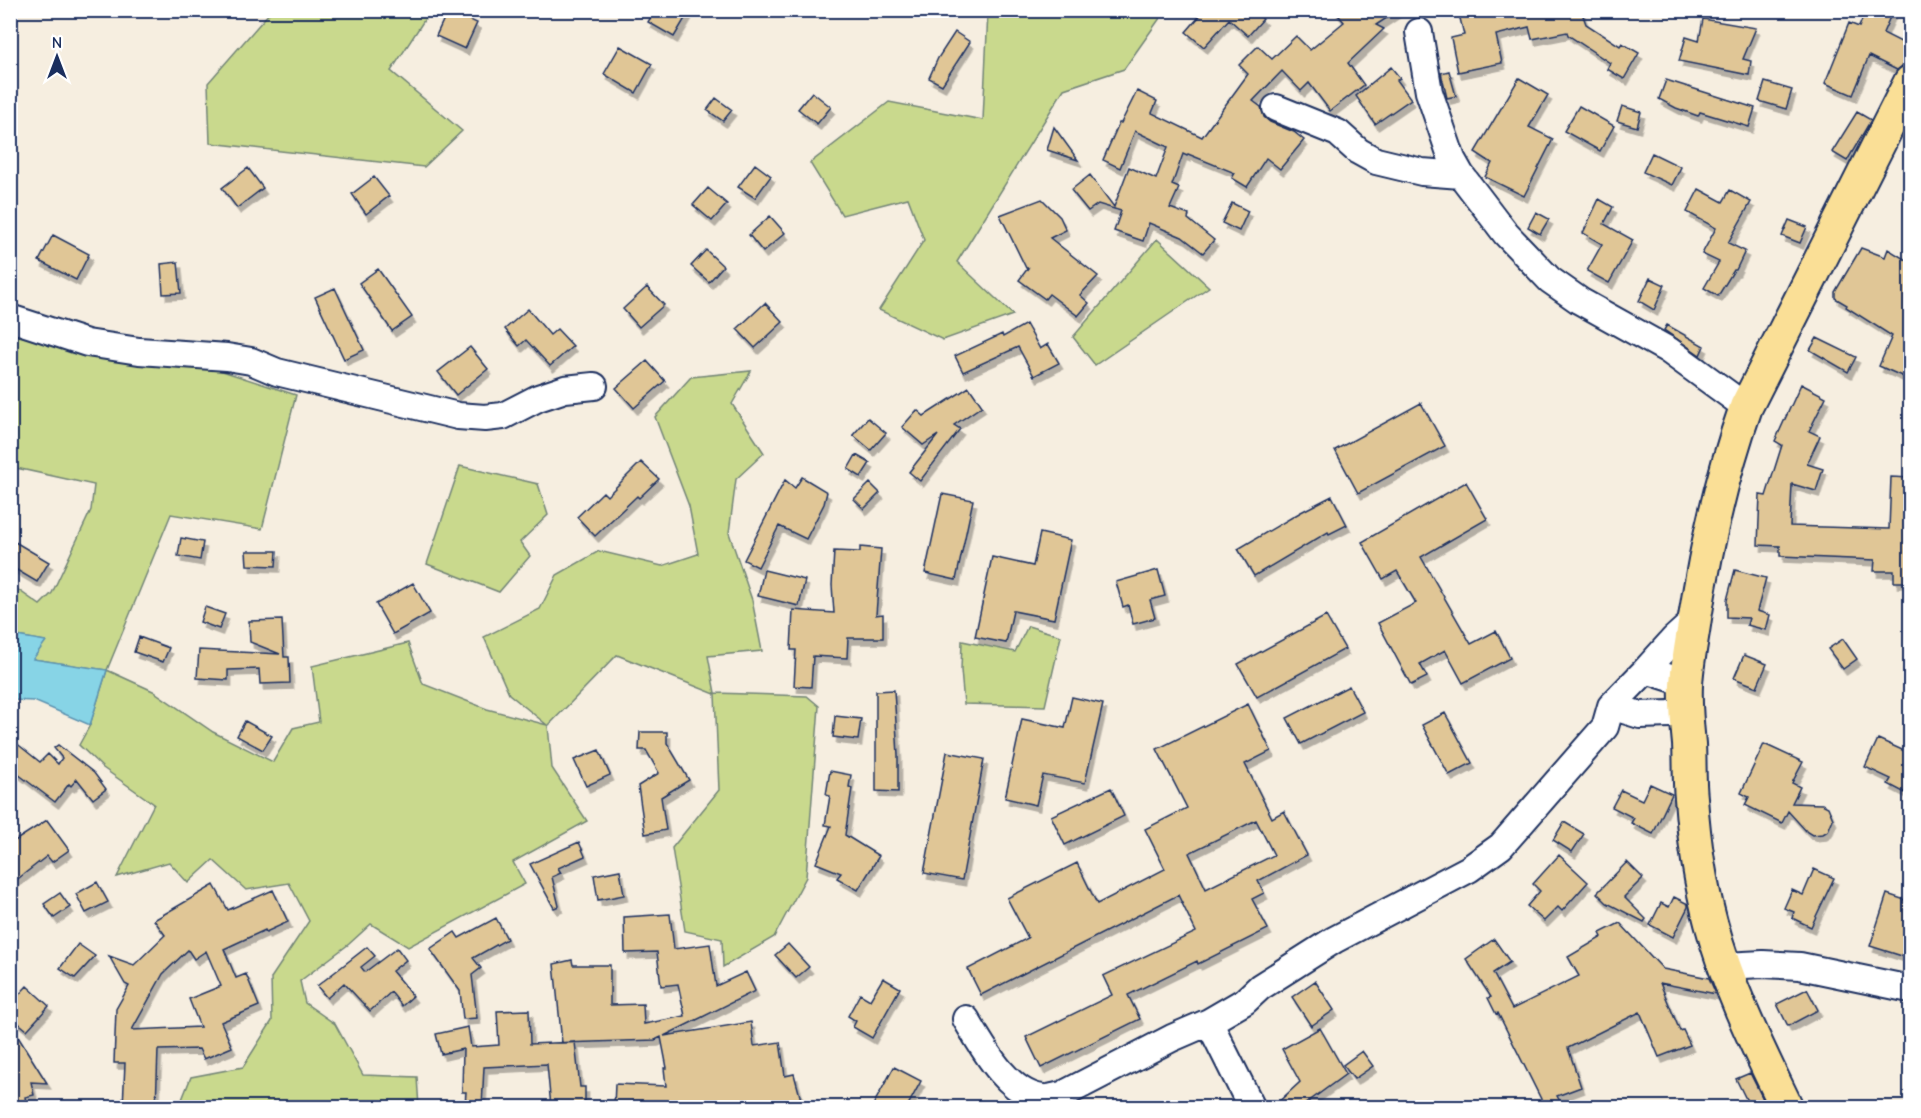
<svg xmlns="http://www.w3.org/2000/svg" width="1921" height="1118" viewBox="0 0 1921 1118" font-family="'Comic Neue',sans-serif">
<defs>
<filter id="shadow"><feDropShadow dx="3.5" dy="6" stdDeviation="0" flood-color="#0004"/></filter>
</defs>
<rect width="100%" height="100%" fill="#f6eee0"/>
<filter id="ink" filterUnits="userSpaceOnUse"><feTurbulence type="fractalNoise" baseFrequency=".0167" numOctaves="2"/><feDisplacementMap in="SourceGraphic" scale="12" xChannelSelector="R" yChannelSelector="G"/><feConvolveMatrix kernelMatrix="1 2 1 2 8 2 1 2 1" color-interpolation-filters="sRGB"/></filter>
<g filter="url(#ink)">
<path fill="#c9d98d" stroke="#728476" stroke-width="1.5" d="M271 11H430L391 71 462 131 424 167 210 143 208 83Z
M988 11H1165L1124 69 1064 89 957 262 1013 315 943 340 879 310 924 240 908 198 842 215 810 163 889 102 983 120Z
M1157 239 1209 287 1095 365 1073 337Z
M10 329 210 367 296 395 262 529 171 514 107 670 153 691 213 732 273 762 293 728 319 722 312 666 408 643 423 684 487 709 547 725 509 694 484 637 540 609 557 575 599 551 662 566 698 554 689 506 655 417 691 377 751 371 732 404 764 453 736 479 729 533 752 600 762 651 708 656 715 693 807 696 819 706 806 877 774 937 723 967 722 939 685 931 672 848 719 790 715 694 617 655 548 726 552 768 587 821 513 862 525 884 408 947 371 924 349 944 300 981 305 1003 335 1024 363 1075 417 1077 419 1107H179L191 1077 243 1067 272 1021 271 978 309 921 289 883 246 890 213 860 188 883 169 862 117 877 154 804 103 768 79 745 90 725 107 670 32 659 45 641 11 635V585L40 605 52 593 91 510 94 485 16 468 11 483Z
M460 466 538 484 548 515 520 542 530 556 499 592 427 564Z
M1028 626 1061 636 1045 706 964 704 961 670 962 641 1015 652Z"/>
<path fill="#87d4e6" stroke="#5c92b0" stroke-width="1.5" d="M11 635 46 641 33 659 107 670 90 725 34 701 11 700Z"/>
<path fill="#e0c696" stroke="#1b2f5e" stroke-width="1.5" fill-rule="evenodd" filter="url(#shadow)" d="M448 10 477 23 465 49 436 36Z
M655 10H690L674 37 648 22Z
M1205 10H1253L1263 19 1248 36 1229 19 1204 47 1186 32Z
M1334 10H1399L1376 25 1384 29 1348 63 1364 85 1330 111 1309 83 1301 91 1282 71 1253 101 1261 107 1264 117 1270 122 1294 132 1304 140 1280 169 1266 158 1247 187 1232 178 1235 173 1188 154 1187 156 1183 154 1172 185 1179 188 1170 208 1189 215 1188 219 1214 240 1203 253 1182 237 1149 223 1143 241 1114 231 1121 211 1098 204 1088 211 1071 190 1090 175 1114 207 1129 167 1156 179 1168 147 1135 131 1120 168 1103 160 1119 123H1121L1137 91 1157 101 1152 113 1202 137 1248 74 1239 65 1258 46 1272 59 1296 36 1310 50 1344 22Z
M1458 10H1581L1586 24 1620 46 1622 43 1639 53 1624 79 1607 69 1610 63 1568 35 1567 32 1532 39 1529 27 1496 35 1502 63 1458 72 1451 38 1464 35Z
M1866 10H1893L1883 33 1911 47V50L1902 66 1897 70 1869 56 1853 95 1825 83 1849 23 1859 27Z
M1703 19 1756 28 1743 59 1751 61 1749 75 1679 61 1686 37 1699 41Z
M955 32 970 42 942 85 929 78 938 58Z
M620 46 652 64 636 93 604 74Z
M1391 67 1400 78 1397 80 1411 99 1375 124 1356 96Z
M1449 71 1456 96 1447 98 1441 73Z
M1519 78 1548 95 1529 127 1553 139 1524 196 1485 177 1492 163 1475 152Z
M1666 80 1755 108 1749 127 1700 112 1698 116 1676 108 1659 99Z
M1765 82 1792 90 1786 109 1759 101Z
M812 92 831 107 817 124 798 109Z
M716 98 732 110 723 121 707 110Z
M1579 106 1614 126 1600 151 1564 131Z
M1622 106 1641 112 1637 127 1617 121Z
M1857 112 1871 120 1847 161 1832 152Z
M1054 127 1078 160 1047 150Z
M1652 153 1681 167 1672 185 1643 172Z
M755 164 771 176 755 198 738 187Z
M248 168 263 188 237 208 222 188Z
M374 177 389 196 366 214 352 194Z
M708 188 727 204 712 221 693 205Z
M1699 189 1723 202 1730 190 1751 202 1728 243 1745 251 1736 270H1734L1718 296 1704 288 1719 262 1702 254 1716 228 1687 212Z
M1042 199 1060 217 1066 230 1050 238 1098 276 1080 295 1089 303 1078 316 1049 294 1045 299 1019 280 1028 268H1026L1000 215Z
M1599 199 1613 207 1604 224 1633 240 1609 283 1587 271 1602 244 1583 233Z
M1232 203 1248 211 1239 231 1222 223Z
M1536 212 1549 219 1540 234 1528 227Z
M770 216 785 233 763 252 749 235Z
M1789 220 1807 227 1800 243 1782 236Z
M53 235 89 254 76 280 39 261Z
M1861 248 1885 257 1888 249 1911 263V364L1904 377 1879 366 1892 336 1846 307 1847 305 1835 298V292Z
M706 250 723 266 709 282 691 266Z
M178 262 181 293 163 294 161 264Z
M378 269 412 317 392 331 359 283Z
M1650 278 1665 285 1654 310 1639 301Z
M647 287 664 305 639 327 623 309Z
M335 288 364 350 344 359 315 297Z
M765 303 783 322 755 348 737 329Z
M528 309 550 335 557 329 573 346 550 366 526 340 519 346 505 329Z
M1026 324 1040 349 1048 344 1059 363 1034 376 1018 347 963 372 955 356 1002 334 1003 337Z
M1667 325 1704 346 1700 355 1664 330Z
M1817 338 1856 357 1848 372 1810 350Z
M470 347 488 369 456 395 438 372Z
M647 361 665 381 634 408 616 388Z
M1801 384 1826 397 1809 431 1820 436 1807 464 1823 469 1816 491 1792 484 1790 526 1889 529 1891 477 1911 478V582H1894V571H1874L1875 560 1780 556V546L1758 545 1760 495 1766 496 1782 445 1775 441Z
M969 387 982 406 954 425 960 429 920 481 909 472 938 435 923 445 902 427 917 410 924 416Z
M1421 403 1445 446 1358 493 1335 450Z
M868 418 886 433 871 450 853 435Z
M856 455 870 463 861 477 848 469Z
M641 462 659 479 639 498 637 496 595 536 577 517 603 492 607 496Z
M802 477 827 492 824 504 806 539 779 526 758 567 744 560 785 480 795 488Z
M1466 482 1487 519 1421 557 1471 644 1496 631 1510 658 1463 683 1445 650 1420 664 1427 677 1411 685 1378 623 1416 603 1397 571 1383 579 1362 542Z
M870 483 880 493 864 509 854 499Z
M942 494 973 500 956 580 925 573Z
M1332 496 1347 525 1329 534 1328 532 1254 576 1238 549 1301 512Z
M1040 533 1071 540 1054 619 1013 611 1006 643 975 637 992 557 1033 566Z
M181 538 203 542 200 560 178 556Z
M10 539 49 562 37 582 10 566Z
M860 547 881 549 876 615 883 614V638H848L847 658 813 656 811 687 794 686 796 650H791L793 610 834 613 832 585 834 551 860 552Z
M246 551H277L276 566 247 565Z
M764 570 805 580 799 606 758 596Z
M1158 570 1165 596 1150 600 1155 618 1133 624 1128 605 1123 607 1116 582Z
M1735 570 1766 578 1757 611 1770 615 1766 630 1747 625 1749 618 1727 617V600Z
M413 583 430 613 393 634 376 604Z
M205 607 225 614 219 629 200 622Z
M1326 616 1345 649 1257 697 1238 664Z
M282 620 284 657H289L290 683 260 684 259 669 228 670V680L197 678 199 650 280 654 250 642 249 621Z
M139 637 169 648 163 662 134 652Z
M1843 639 1857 659 1843 669 1828 649Z
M1744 655 1767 664 1757 687 1734 678Z
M1349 686 1363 712 1301 744 1287 718Z
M894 690 898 755V792L876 791V691Z
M1072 697 1103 704 1085 783 1043 775 1036 805 1005 798 1022 719 1065 728Z
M1248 704 1271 751 1245 764 1272 818 1284 811 1307 855 1258 881 1264 893 1252 899 1268 929 1198 964 1197 961 1128 995 1140 1019 1041 1068 1026 1037 1112 995 1103 976 1196 932 1178 895 981 995 968 969 1028 938 1007 898 1077 863 1097 904 1165 869 1145 829 1187 808 1157 749ZM1256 820 1274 855 1206 889 1189 853Z
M1445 713 1472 763 1449 775 1422 725Z
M835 716 861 719 858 740 833 737Z
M245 721 272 736 263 750 237 736Z
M640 732H667V743L689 780 661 797 666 830 645 834 638 786 659 773 646 750H639Z
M10 738 40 762 48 754 58 764 62 758 54 748 58 745 94 773 106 789 93 799 77 779 71 786 69 784 55 802 10 768Z
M1878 739 1911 754V796L1888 784 1891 779 1865 767Z
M1764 744 1803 762 1792 783 1800 787 1792 803 1822 804 1828 807 1833 819 1828 831 1823 834 1812 835 1807 832 1788 811 1782 823 1745 805 1749 797 1741 793Z
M599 750 610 775 586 786 574 760Z
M947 752 984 759 962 880 924 873Z
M830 771 851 775 849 787 852 788 845 835 879 856 858 890 837 878 841 873 816 863 831 826 825 825 830 796 826 795Z
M1650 784 1672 794 1653 834 1631 823 1634 818 1612 807 1621 790 1642 800Z
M1111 788 1124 816 1065 845 1051 816Z
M47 820 69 850 52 862 47 856 10 885V844Z
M1564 822 1584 834 1572 852 1553 840Z
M579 842 585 856 558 868 561 873 552 877 559 906 554 908 530 864Z
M1559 855 1588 882 1562 911 1558 907 1544 921 1527 906 1540 891 1533 884Z
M1627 862 1643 878 1624 897 1646 919 1644 922 1607 903 1597 893Z
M1814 869 1834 878 1811 927 1792 918 1794 912 1784 908 1792 890 1803 895Z
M620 870 624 895 598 900 594 875Z
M97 882 108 902 86 913 76 894Z
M214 885 228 910 273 890 288 922 266 932 265 930 224 949 236 978 246 974 259 1006 221 1022 232 1047 204 1059 199 1049 158 1050 156 1107H123L125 1063H114L116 1009 129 986 125 984 109 956 134 965 165 935 154 920ZM188 950 194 959 206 951 221 986 189 999 200 1027 132 1030 163 974Z
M60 893 70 907 54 918 44 904Z
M1887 894 1911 902V918L1907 929 1911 930 1902 956 1870 946Z
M1674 897 1688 904V907L1673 937 1650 925 1661 903 1669 907Z
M670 914 674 949 710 944 716 986 746 972 755 991 664 1036 751 1022 754 1046 780 1042 785 1076 794 1074 803 1107 614 1106 615 1084 666 1086 664 1068H667L661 1037 655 1040 562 1043 554 964 572 960 573 965H610V1005L643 1004 644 1024 685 1016 678 984 661 986 657 952 625 953 624 917Z
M496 918 507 939 473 958 481 968 472 975 477 1018 463 1019 460 991 430 949 455 932 459 938Z
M1620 923 1663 969 1709 978 1716 994 1660 983 1680 1031 1683 1030 1690 1045 1659 1057 1640 1012 1568 1048 1581 1087 1557 1096 1563 1107H1545L1498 1013 1496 1014 1488 998 1491 997 1466 959 1494 939 1510 962 1493 973 1512 1009 1579 976 1568 957 1602 937 1600 933Z
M78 944 95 956 75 978 60 968Z
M788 944 809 967 796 978 775 955Z
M367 947 375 956 361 967 365 972 397 948 406 960 392 971 413 996 402 1006 391 992 370 1011 344 983 327 998 317 986Z
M883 978 900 988 872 1038 853 1027 856 1021 848 1016 860 994 870 1000Z
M1315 981 1334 1010 1311 1026 1292 997Z
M27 986 49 1006 27 1030 10 1016V1004Z
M1807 989 1818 1010 1788 1026 1777 1004Z
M529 1010 530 1044 575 1042 580 1087H585V1107H551L547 1064 484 1067 482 1107H465L466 1092H462L463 1049 441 1054 436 1034 468 1027 471 1047 499 1045 497 1011Z
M10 1024 47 1083 31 1082 34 1095 25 1097 27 1107H10Z
M1320 1028 1346 1074 1301 1107H1273L1300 1082 1282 1049Z
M1362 1051 1373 1066 1354 1079 1343 1065Z
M894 1067 921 1081 907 1107H872Z
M1750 1073 1767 1107H1750L1736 1079Z"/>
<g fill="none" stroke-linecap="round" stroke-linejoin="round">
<g stroke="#1b2f5e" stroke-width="30">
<path id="minor" d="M1419 32 1429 92 1452 159 1461 175 1506 234 1550 280 1580 301 1668 350 1746 407
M1276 108 1338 133 1358 151 1376 161 1422 172 1461 175
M10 318 87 343 139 351 227 357 251 361 277 372 458 416 485 418 503 416 538 398 565 389 594 386
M1646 670 1674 639 1695 620
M1611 706 1640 715 1670 714 1685 712
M1725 966 1763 964 1800 966 1910 989
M966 1019C982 1046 1008 1095 1043 1098 1049 1099 1056 1096 1062 1095L1172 1038 1209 1022 1245 1001 1260 987 1334 940 1469 869 1501 846 1605 727 1611 706 1646 670 1686 683
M1209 1022 1252 1108"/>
</g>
<g stroke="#1b2f5e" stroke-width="36">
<path id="major" d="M1787 1108C1758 1048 1728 988 1711 923 1700 882 1694 841 1691 798 1689 780 1690 762 1689 744 1687 724 1685 705 1686 685 1687 663 1692 640 1695 618 1706 546 1722 475 1746 407L1910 82"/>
</g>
<use href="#minor" stroke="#fff" stroke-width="26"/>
<use href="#major" stroke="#fadf96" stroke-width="32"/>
</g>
</g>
<rect width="1921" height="1118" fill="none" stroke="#fff" stroke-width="36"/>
<rect x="18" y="18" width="1885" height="1082" fill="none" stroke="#1b2f5e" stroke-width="2" filter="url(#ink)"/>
<g transform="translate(57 57)" stroke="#ffffff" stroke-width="4.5" paint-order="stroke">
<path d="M0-4.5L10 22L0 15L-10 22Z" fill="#1b2f5e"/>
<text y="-9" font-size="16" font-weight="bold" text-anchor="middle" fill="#1b2f5e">N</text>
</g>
</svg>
